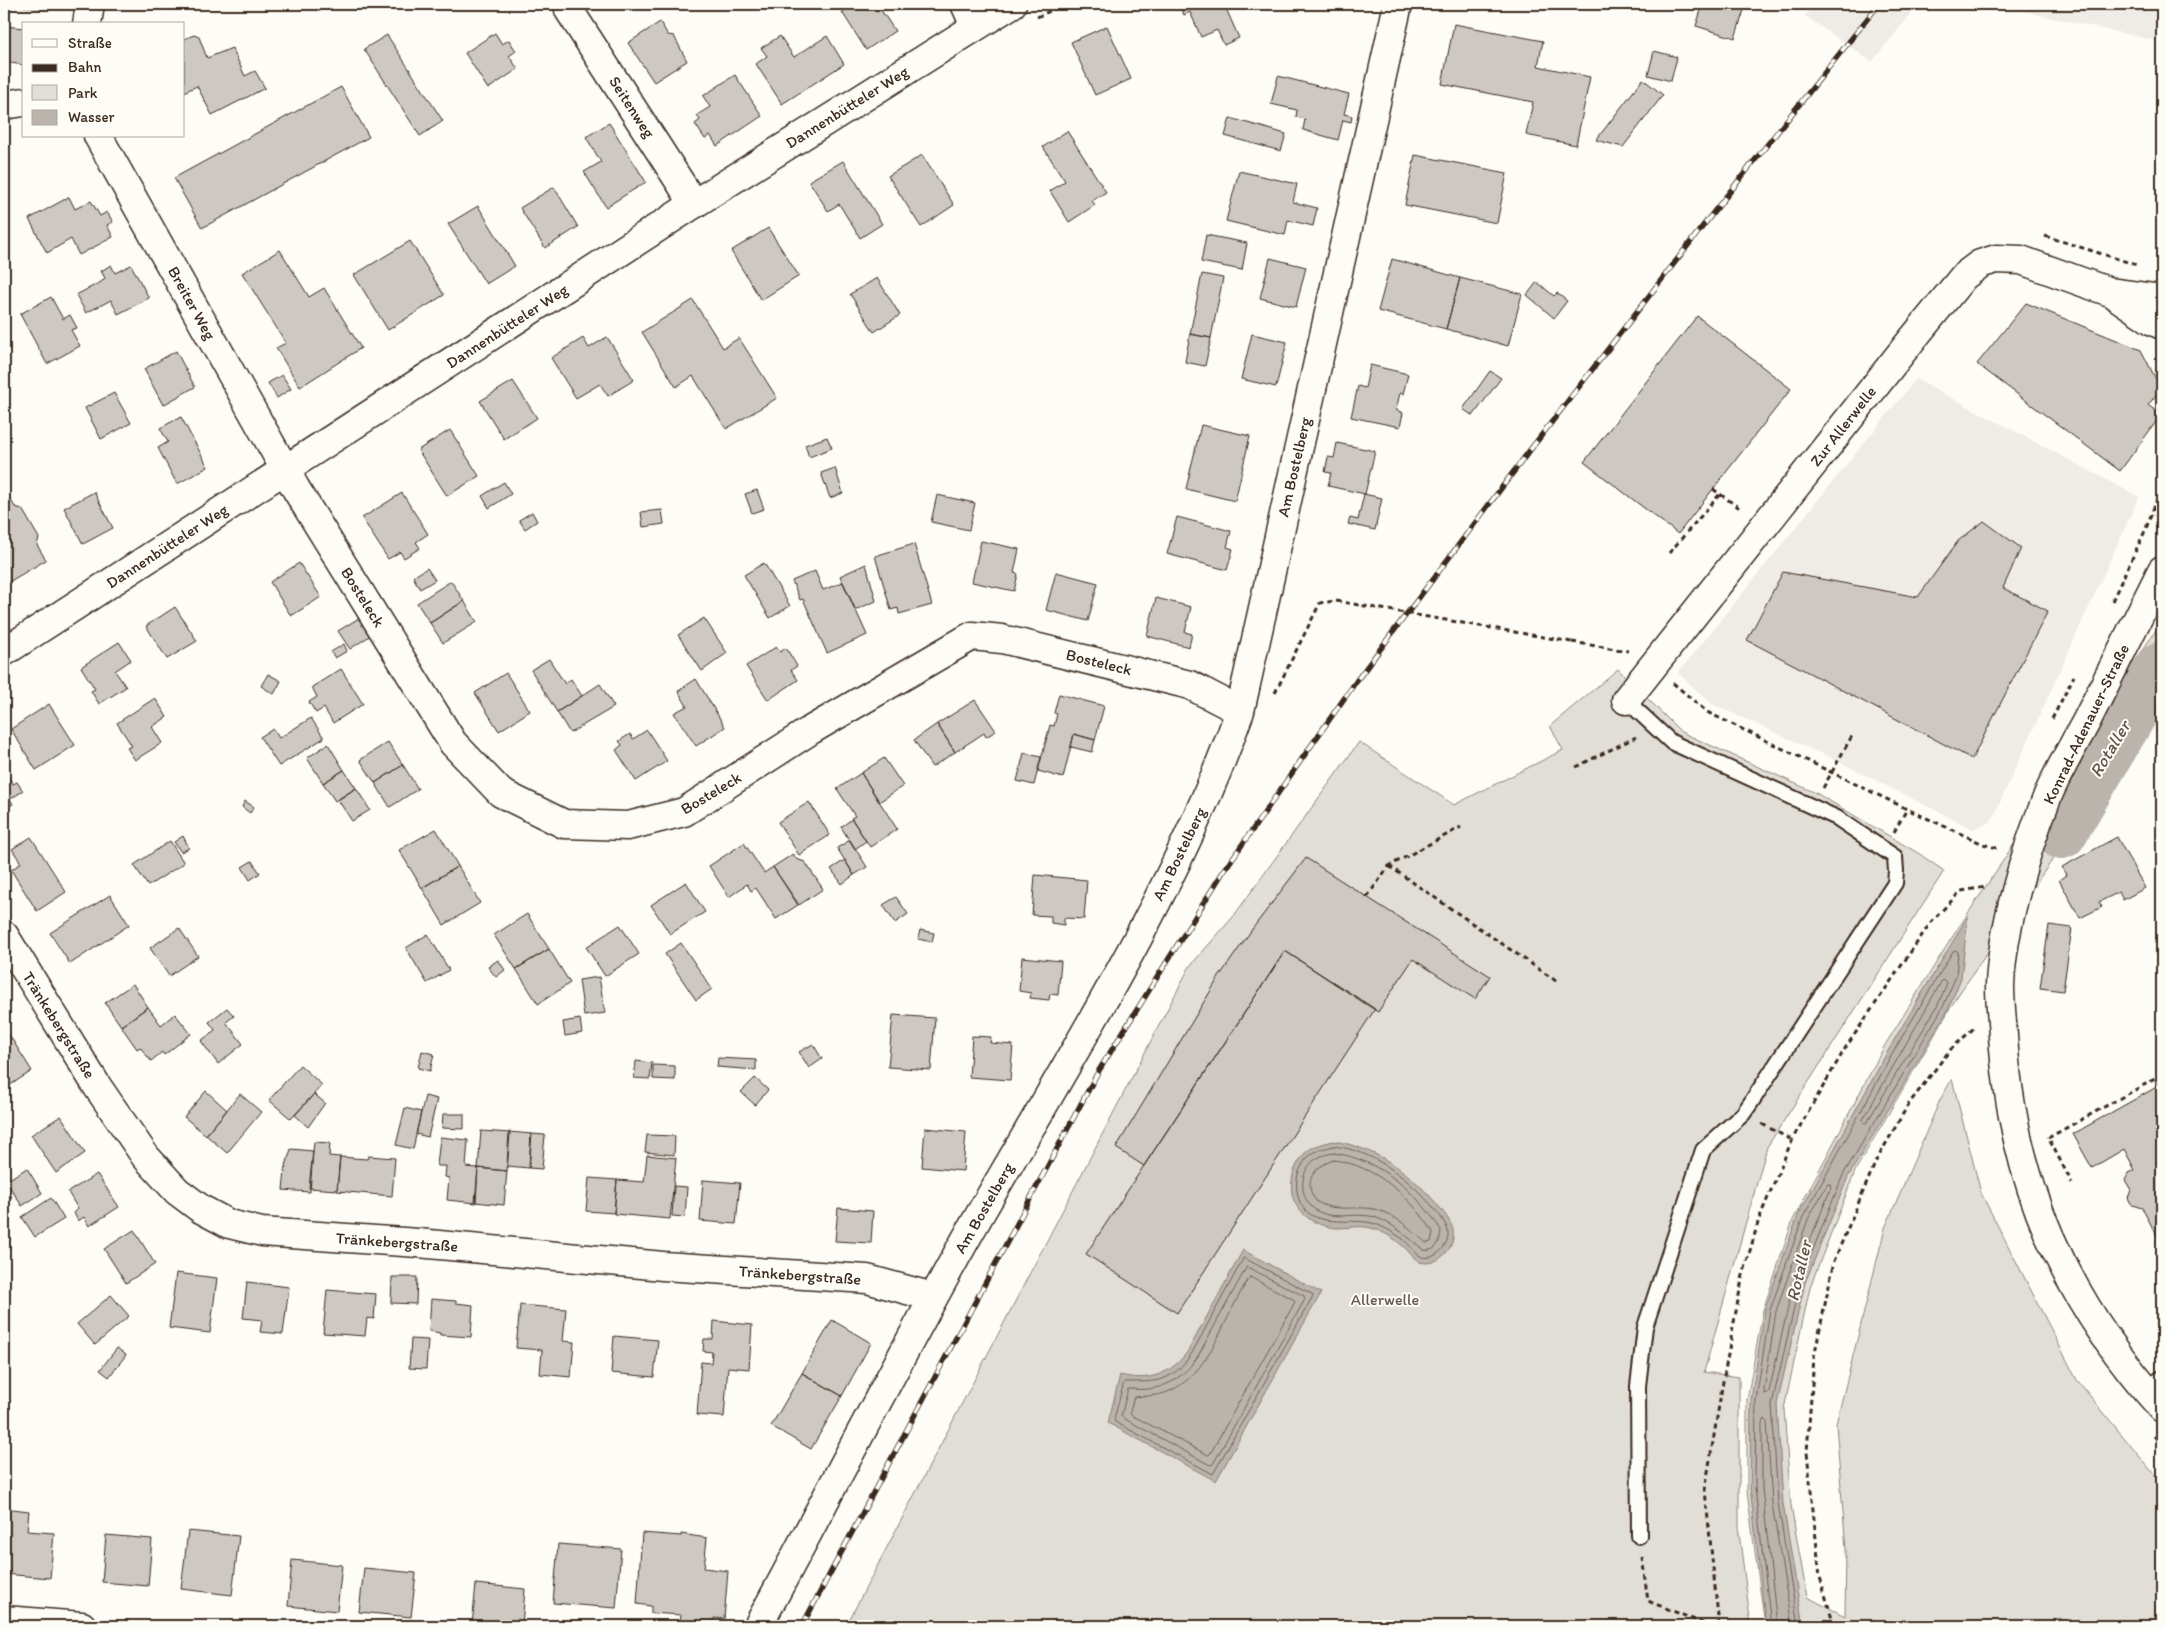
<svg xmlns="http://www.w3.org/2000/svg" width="2166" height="1630" viewBox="0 0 2166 1630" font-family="Itim,sans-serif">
<rect width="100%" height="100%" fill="#fdfcf7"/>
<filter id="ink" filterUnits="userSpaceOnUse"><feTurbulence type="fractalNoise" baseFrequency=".02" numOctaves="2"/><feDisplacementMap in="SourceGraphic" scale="10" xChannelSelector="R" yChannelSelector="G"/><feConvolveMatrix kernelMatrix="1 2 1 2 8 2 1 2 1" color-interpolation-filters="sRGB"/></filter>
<g filter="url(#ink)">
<path fill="#efece7" d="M1814 4H1919L1872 62 1805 16Z
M1986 4H2162V42L2013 9Z
M1916 379 2139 497 1991 822 1973 829 1831 758 1712 704 1678 673Z"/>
<path fill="#e1ded7" stroke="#8e847a" d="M2162 621V710L2113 773 1958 995 1856 1169 1810 1287 1784 1409 1791 1506 1807 1597 1845 1616 1846 1550 1836 1424 1885 1228 1940 1100 1952 1079 1981 1193 2077 1380 2162 1484V1626H1765L1747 1492V1400L1763 1310 1793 1220 1885 1045 1951 939Z
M1618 669 1681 732 1816 793 1918 853 1944 871 1767 1147 1704 1372 1739 1377V1533L1751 1626H846L1190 966 1233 917 1359 742 1454 805 1563 750 1550 726Z"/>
<path fill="#bbb4ad" stroke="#887d74" d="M1968 916 1961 978 1948 1010 1848 1177 1805 1283 1777 1404 1783 1503 1803 1626H1766L1750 1488 1751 1400 1765 1309 1798 1215 1894 1040Z
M1333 1141C1374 1147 1409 1171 1435 1202 1441 1209 1449 1218 1452 1227 1459 1244 1439 1268 1420 1262 1415 1260 1410 1253 1406 1249 1397 1240 1383 1231 1371 1228 1359 1225 1349 1228 1337 1228 1317 1227 1296 1214 1292 1194 1290 1179 1294 1167 1303 1155 1311 1146 1322 1144 1333 1141Z
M1243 1250 1321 1293 1216 1481 1108 1423 1120 1375C1148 1382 1171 1375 1188 1351Z"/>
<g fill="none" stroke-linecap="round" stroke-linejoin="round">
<path stroke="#6e6157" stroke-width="1" d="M1942 981 1945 980 1947 983 1938 1005 1867 1122 1864 1123 1863 1120Z
M1333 1146C1372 1150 1407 1177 1432 1206 1437 1212 1444 1220 1447 1228 1452 1241 1438 1261 1422 1257 1415 1254 1409 1244 1403 1239 1394 1233 1383 1226 1372 1223 1346 1217 1303 1232 1297 1191 1295 1179 1299 1169 1306 1159 1313 1151 1323 1149 1333 1146Z
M1334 1153C1379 1159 1418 1193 1441 1230 1440 1242 1437 1252 1424 1250 1408 1238 1396 1225 1377 1218 1356 1210 1328 1224 1311 1206 1298 1193 1301 1168 1316 1159 1321 1155 1328 1154 1334 1153Z
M1334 1160C1375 1165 1412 1198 1433 1232L1431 1242 1426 1243C1412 1230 1397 1216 1378 1210 1357 1204 1335 1214 1316 1201 1302 1182 1314 1166 1334 1160Z
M1830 1184 1831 1188 1794 1280 1769 1392 1765 1394 1764 1391 1776 1311 1808 1219 1827 1185Z
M1244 1258 1312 1294 1313 1296 1213 1474 1115 1422 1114 1419 1124 1382C1157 1382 1172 1383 1192 1353Z
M1247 1267 1304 1296 1305 1299 1213 1464 1210 1465 1123 1418 1121 1416 1128 1389C1135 1389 1142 1390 1149 1389 1171 1386 1186 1374 1198 1356Z
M1250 1277 1293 1299 1295 1302 1210 1454 1208 1455 1131 1415 1130 1412 1134 1397C1145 1396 1155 1396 1165 1393 1211 1377 1224 1314 1250 1277Z
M1771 1626 1755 1488 1756 1400 1770 1310 1803 1217 1899 1042 1953 951 1956 950 1958 952 1956 976 1943 1007 1843 1175 1800 1282 1772 1404 1778 1503 1798 1626
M1777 1626 1762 1488V1422L1764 1419 1767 1422 1772 1504 1792 1626"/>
<path stroke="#bbb4ad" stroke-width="52" d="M2061 833 2146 688 2162 667"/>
</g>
<path fill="#cdc8c2" stroke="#3b2a1e" d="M5 4H43L42 8Z
M276 4H306L305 9Z
M855 4H877L895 31 866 50 842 12Z
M1179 4H1224L1239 38 1224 45 1217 30 1201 37 1190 12 1184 15Z
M1342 4H1361L1360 8Z
M1703 4H1746L1735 38 1696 26Z
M660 22 668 35 674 36 687 61 654 82 628 43Z
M1454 24 1543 41 1538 66 1590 77 1576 145 1526 135 1533 102 1442 84Z
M4 26 24 28V65L4 62Z
M1107 26 1131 79 1095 95 1071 42Z
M495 33 502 44 509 40 516 51 509 56 518 69 488 89 465 53Z
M194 35 199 37 207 58 232 48 245 76 255 71 265 88 212 115 197 86 184 92V39Z
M387 35 443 121 420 136 364 49Z
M780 36 794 57 827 36 844 64 782 104 756 64 767 56 761 48Z
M1654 51 1677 57 1671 81 1648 75Z
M735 75 762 116 717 146 710 135 705 139 695 124 700 120 697 115 710 107 703 96Z
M1278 76 1349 94 1344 114 1352 116 1351 122 1343 120 1338 140 1303 130 1305 119 1296 117 1297 110 1271 104Z
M1643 79 1663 95 1623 147 1596 140Z
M341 87 369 137 202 228 174 178Z
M1230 118 1286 134 1281 151 1225 136Z
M609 123 646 182 606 207 584 172 601 162 586 137Z
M1067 131 1106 192 1092 201 1095 205 1069 222 1050 191 1065 181 1043 147Z
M922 155 954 205 921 227 888 176Z
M1415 155 1507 173 1497 223 1405 205Z
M843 161 882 224 860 238 839 204 828 211 809 181Z
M1239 171 1297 184 1293 202 1317 208 1313 226 1288 220 1285 235 1226 221Z
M554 187 578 227 545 248 520 208Z
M69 197 75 209 91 201 100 216 107 212 113 222 107 225 113 237 79 255 71 239 47 253 29 219Z
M478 206 515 266 486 284 448 224Z
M768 228 799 276 761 300 731 251Z
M1206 235 1247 243 1242 270 1201 262Z
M410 241 444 295 388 330 354 275Z
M280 250 309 297 324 288 361 348 300 387 276 348 286 343 242 273Z
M1270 258 1306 267 1296 307 1260 298Z
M1392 259 1460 278 1446 329 1378 311Z
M111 265 115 273 131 265 149 298 118 314 111 300 86 313 76 295 101 282 105 278 101 271Z
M1202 274 1223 278 1211 338 1190 334Z
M877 278 900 315 874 332 850 294Z
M1460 278 1522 294 1508 346 1446 329Z
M1537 282 1554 296 1557 293 1567 301 1554 318 1527 295Z
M51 297 63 319 70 315 77 328 71 330 80 346 47 364 20 314Z
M693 300 723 348 739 338 777 398 726 429 693 376 676 387 642 332Z
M2026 303 2141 350 2161 389 2148 405 2161 415 2120 471 1977 364Z
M1697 316 1791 389 1678 534 1584 462Z
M1190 334 1211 338 1205 366 1185 362Z
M1252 334 1287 342 1276 387 1241 379Z
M607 337 634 380 608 396 600 384 576 398 551 358 583 338 589 348Z
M176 351 195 387 163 405 144 369Z
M1370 365 1408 374 1403 394 1400 393 1396 410 1403 413 1400 427 1351 417 1358 386 1365 388Z
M1490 371 1501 378 1473 416 1463 409Z
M282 375 291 389 277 398 268 383Z
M513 381 537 418 504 439 480 401Z
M114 393 131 423 101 439 85 408Z
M181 417 208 467 177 484 158 448 168 442 160 428Z
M1201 425 1250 436 1235 501 1186 489Z
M450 430 479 476 447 496 418 450Z
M827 437 832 448 809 457 805 445Z
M1337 443 1375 451 1365 494 1328 486 1331 473 1325 472 1328 457 1334 458Z
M835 468 843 493 830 498 821 473Z
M504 482 511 494 489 508 482 496Z
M757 490 764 509 752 513 745 494Z
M6 492 15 507 22 509 39 538 37 545 46 560 7 583 4 577V494Z
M94 492 113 528 83 544 64 508Z
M402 493 428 534 416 542 420 548 404 558 400 552 388 559 362 518Z
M1364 494 1382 498 1375 530 1348 524 1350 518 1358 520Z
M937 495 975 503 969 530 931 522Z
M662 510 664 524 643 527 641 512Z
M532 512 537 521 525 529 519 520Z
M1177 517 1231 531 1227 547 1233 549 1227 570 1167 554Z
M1984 521 2021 548 2003 588 2048 611 1972 759 1747 640 1783 572 1918 597 1958 541Z
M981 541 1019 549 1014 573 1018 574 1014 591 972 582Z
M914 544 932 605 899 614 898 608 891 610 875 556Z
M299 563 321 597 291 616 270 582Z
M764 563 790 606 770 618 744 575Z
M866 564 876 601 855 610 840 576Z
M427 568 435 580 420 589 413 577Z
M815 571 823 590 843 582 867 635 827 653 803 599 800 600 792 581Z
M1056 572 1098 583 1088 621 1046 610Z
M451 581 464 601 430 623 417 603Z
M1156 598 1191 607 1185 632 1192 634 1189 647 1147 636Z
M464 601 477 622 443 643 430 623Z
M175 607 197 641 167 659 146 626Z
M359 618 371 635 350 649 338 631Z
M704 618 727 653 702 671 678 635Z
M119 642 131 660 115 671 126 687 99 704 91 691 95 689 81 667Z
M344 644 347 651 335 658 331 652Z
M776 647 780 652 786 648 797 666 791 670 798 680 768 700 746 666Z
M549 659 565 684 571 679 582 696 557 712 531 670Z
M341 669 363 704 333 723 324 708 316 713 309 702 317 697 312 687Z
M506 673 530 711 499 731 475 693Z
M268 674 281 681 274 694 261 686Z
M696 679 725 727 696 746 674 713 687 706 678 691Z
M600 684 614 707 570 733 557 712Z
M1059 694 1104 706 1095 740 1074 734 1063 778 1038 771 1050 725 1054 726 1057 714 1054 713Z
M155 698 167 717 152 727 162 743 135 760 127 748 132 746 117 723Z
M975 700 996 731 986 737 984 733 955 752 937 724Z
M49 704 75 745 36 770 11 729Z
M311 718 324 738 279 766 260 737 273 729 279 738Z
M937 724 955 752 932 767 914 740Z
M647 730 667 761 636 781 616 750 622 745 619 741 630 734 633 739Z
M1074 734 1095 740 1092 752 1071 747Z
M388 742 403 765 375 783 360 760Z
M328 744 344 770 323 783 307 758Z
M1024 753 1041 757 1034 785 1017 781Z
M884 758 903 786 879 802 861 773Z
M403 765 418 789 390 807 375 783Z
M4 770 13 784 17 782 23 791 10 799 13 804 4 810Z
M344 770 356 788 335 801 323 783Z
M861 773 897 829 870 847 851 818 855 816 837 789Z
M356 788 370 810 352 821 338 800Z
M245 801 254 807 250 813 242 807Z
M809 802 830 835 799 855 778 822Z
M852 819 866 841 855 849 841 827Z
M436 829 458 866 422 888 399 850Z
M183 836 189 848 181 852 174 842Z
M31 837 66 892 37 911 11 870 21 863 12 849Z
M2117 837 2145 888 2123 900 2119 892 2099 902 2102 907 2080 918 2059 880 2066 875 2062 867Z
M850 840 867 867 854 875 837 848Z
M170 841 184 863 148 886 134 865Z
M744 843 764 873 773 867 798 905 776 919 756 888 751 891 747 884 729 897 709 866Z
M793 854 796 859 805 862 823 889 799 905 773 867Z
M1306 858 1490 976 1475 999 1413 959 1378 1012 1285 951 1144 1166 1116 1148 1219 977 1253 928Z
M845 860 854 875 842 884 831 869Z
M252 861 260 873 250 880 242 867Z
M458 866 480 903 444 925 422 888Z
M1035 875 1087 880 1084 919 1064 918V925L1051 923V916L1032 915Z
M686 882 705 912 670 934 651 905Z
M110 895 129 925 70 964 50 933Z
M896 897 908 914 895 923 883 905Z
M527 914 549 949 516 969 494 935Z
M620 925 639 954 605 976 586 947Z
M2049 925 2072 928 2063 991 2040 988Z
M179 928 198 956 169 976 150 948Z
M920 930 934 933 932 942 918 939Z
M428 934 449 970 427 983 406 948Z
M681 943 712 989 696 1000 665 954Z
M549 949 570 983 538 1004 516 969Z
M1285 951 1375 1009 1177 1313 1086 1254Z
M1022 957 1061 961 1058 995 1050 994 1049 1000 1030 998 1031 993 1019 991Z
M498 960 505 970 496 977 488 967Z
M599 977 605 1013 584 1016 579 980Z
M133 984 148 1007 121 1026 105 1003Z
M148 1007 161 1025 175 1014 191 1034 164 1055 162 1052 151 1061 140 1047 137 1049 121 1026Z
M227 1008 234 1016 226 1022 243 1044 218 1064 201 1041 215 1030 209 1022Z
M893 1015 935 1018 931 1070 888 1067Z
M580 1019 582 1033 565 1036 563 1022Z
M8 1033 32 1071 4 1089V1036Z
M972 1036 991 1037 990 1043 1013 1045 1010 1080 969 1077Z
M813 1044 822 1059 809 1068 799 1052Z
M422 1051 434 1054 430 1071 418 1068Z
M718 1058 756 1060V1070L717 1067Z
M636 1061 652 1063 650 1079 634 1078Z
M300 1065 322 1085 291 1119 269 1100Z
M653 1065 675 1066V1080L653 1079Z
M755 1078 768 1090 755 1105 741 1092Z
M2162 1084V1245L2142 1208 2132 1205 2128 1198 2131 1190 2125 1180 2129 1173 2135 1170 2124 1149 2092 1168 2073 1134Z
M206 1091 227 1110 206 1135 184 1117Z
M240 1094 261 1112 227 1153 206 1135Z
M314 1094 325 1103 308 1127 295 1115Z
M425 1096 437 1099 428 1137 416 1134Z
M405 1108 421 1112 413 1149 396 1145Z
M443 1114H464V1129L442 1128Z
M61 1116 85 1153 56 1173 31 1135Z
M925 1128 966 1132 963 1171 922 1167Z
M481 1131 510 1133 507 1171 478 1168Z
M509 1132 532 1134 529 1168 507 1166Z
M531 1134 545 1135 542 1169 529 1168Z
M647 1135 675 1136 674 1155 645 1152Z
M440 1137 468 1140 466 1167 478 1168 476 1203 447 1200 449 1178 445 1177 446 1166H437Z
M314 1142 330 1143 329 1156 340 1157 337 1190 309 1188Z
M291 1149 313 1151 310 1192 283 1190 285 1169Z
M647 1155 676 1158 670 1219 614 1214 617 1180 644 1182Z
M368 1156 395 1158 392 1196 337 1191 340 1157 367 1159Z
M27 1168 42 1193 22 1206 6 1181Z
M478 1168 507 1171 504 1205 475 1202Z
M97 1174 119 1207 89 1226 84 1217 78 1221 74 1213 78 1209 68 1192Z
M589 1178 617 1180 614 1213 586 1211Z
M703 1180 740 1183 736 1224 700 1221Z
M4 1185 12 1197 4 1202Z
M674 1186 687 1187 685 1217 672 1216Z
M51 1198 64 1219 35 1237 22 1217Z
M838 1208 873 1211 871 1243 835 1241Z
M134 1230 155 1264 126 1283 104 1249Z
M176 1273 217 1278 210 1333 169 1328Z
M392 1277H417L416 1304 391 1303Z
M247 1282 289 1287 283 1334 260 1332 262 1320 243 1318Z
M327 1290 376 1294 374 1319 367 1318 365 1336 323 1333Z
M111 1295 129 1316 95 1345 77 1324Z
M431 1299 456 1301V1303L473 1305 471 1337 440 1335V1333L429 1331Z
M520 1305 566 1309 563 1341 574 1342 571 1377 540 1374 542 1350 516 1348Z
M832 1320 871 1343 842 1396 802 1373Z
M714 1321 752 1325 749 1369 728 1367 724 1417 697 1415 701 1362 711 1363 712 1352 703 1351 704 1339H713Z
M614 1336 658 1340 654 1377 611 1373Z
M411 1339 428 1340 426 1369 409 1368Z
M117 1348 126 1355 109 1377 100 1370Z
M802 1373 842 1396 811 1449 771 1426Z
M4 1508 29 1511 27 1531 54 1533 50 1578 4 1574Z
M188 1531 239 1536 232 1595 181 1589Z
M642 1533 681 1536V1534L707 1538 704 1568 728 1571 724 1619 714 1618 713 1624 680 1621 681 1615 651 1613V1606L637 1604Z
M106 1535 152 1539 148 1586 102 1582Z
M558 1544 621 1549 616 1608 553 1603Z
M292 1560 342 1565 337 1611 288 1606Z
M364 1568 416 1573 411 1617 359 1612Z
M476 1584 525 1589 522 1626H472Z"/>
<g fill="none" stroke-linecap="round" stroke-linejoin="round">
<g stroke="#3b2a1e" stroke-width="18">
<path id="service" d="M1626 700 1671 742 1837 818 1895 857 1896 871 1895 883 1750 1104 1743 1114 1703 1150 1645 1327 1638 1386 1639 1536
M2145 1389 2162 1378"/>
</g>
<g stroke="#3b2a1e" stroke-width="31">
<path id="minor" d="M965 4 975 26
M569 10 694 204
M87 24 90 4
M4 105 24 102
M98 136 296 489 453 743 501 793 564 824 628 826 684 812 811 730 972 636 1002 639 1190 685 1240 711
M2113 294 2153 321 2162 325
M1626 700 1902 352 1964 276 1980 264 1996 259 2021 260 2110 292 2162 299
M4 935 97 1086 145 1156 177 1191 201 1209 229 1224 262 1232 418 1243 663 1266 867 1279 933 1297
M4 1620 82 1626
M758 1626C832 1489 903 1349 980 1214 1074 1051 1177 889 1240 711L1398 4"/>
</g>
<g stroke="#3b2a1e" stroke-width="31">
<path id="tertiary" d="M2162 570C2137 621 2111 671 2086 722 2073 746 2059 770 2048 795 2026 849 2002 928 2000 986 2000 1003 2002 1020 2003 1036 2012 1182 2065 1300 2162 1408
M4 652 694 204 1012 4"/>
</g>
<path stroke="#3b2a1e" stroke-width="3" stroke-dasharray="5 4" stroke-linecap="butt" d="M1037 17 1065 4
M2045 236 2137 265
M1713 489 1741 509
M1669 553 1720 494
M2112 601 2145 531 2162 486
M1572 642 1628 651
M1673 683 1707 712 1907 809 1983 844 1997 848
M1275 693 1320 603 1336 601
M2052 719 2074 676
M1576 767 1636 737
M1823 788 1853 734
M1894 832 1907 809
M1389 866 1559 983
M1367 897 1389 866 1461 827
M1762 1124 1792 1140
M2048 1138 2162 1075
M2050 1141 2072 1183
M2154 1436 2162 1444
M1642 1557 1648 1601 1710 1626
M1719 1626 1705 1490 1722 1387 1742 1279 1759 1219 1792 1140 1846 1047 1931 922 1961 891 1986 887
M1834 1626 1820 1577 1807 1452 1814 1357 1834 1261 1876 1161 1908 1105 1950 1050 1974 1028"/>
<use href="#service" stroke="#fdfcf7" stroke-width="14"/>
<use href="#minor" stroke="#fdfcf7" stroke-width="28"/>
<use href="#tertiary" stroke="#fdfcf7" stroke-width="28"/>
<g stroke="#3b2a1e" stroke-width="5.5">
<path id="rail" d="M802 1626 1098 1072 1223 872 1357 680 1527 454 1713 213 1879 4"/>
</g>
<use href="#rail" stroke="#fdfcf7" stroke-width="4" stroke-dasharray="11" stroke-linecap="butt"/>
<path stroke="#3b2a1e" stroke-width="3" stroke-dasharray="5 4" stroke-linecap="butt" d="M1336 601 1572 642"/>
</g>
</g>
<g text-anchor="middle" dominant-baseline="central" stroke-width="4" stroke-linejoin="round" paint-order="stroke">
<g font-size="16" fill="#3b2a1e" stroke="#fdfcf7">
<text transform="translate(632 107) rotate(57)">Seitenweg</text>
<text transform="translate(847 107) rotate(-32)">Dannenbütteler Weg</text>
<text transform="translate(192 303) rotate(61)">Breiter Weg</text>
<text transform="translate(507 326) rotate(-33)">Dannenbütteler Weg</text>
<text transform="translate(1843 426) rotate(-52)">Zur Allerwelle</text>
<text transform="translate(1294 467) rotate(-77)">Am Bostelberg</text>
<text transform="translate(167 546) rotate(-33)">Dannenbütteler Weg</text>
<text transform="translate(363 597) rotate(58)">Bosteleck</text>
<text transform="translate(1099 662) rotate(14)">Bosteleck</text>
<text transform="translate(2086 724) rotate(-64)">Konrad-Adenauer-Straße</text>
<text transform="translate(711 793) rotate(-31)">Bosteleck</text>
<text transform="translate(1179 854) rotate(-64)">Am Bostelberg</text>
<text transform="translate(59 1025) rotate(58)">Tränkebergstraße</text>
<text transform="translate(984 1208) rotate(-60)">Am Bostelberg</text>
<text transform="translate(397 1242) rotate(4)">Tränkebergstraße</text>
<text transform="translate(800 1275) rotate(4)">Tränkebergstraße</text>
</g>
<g font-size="16" fill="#64574c" stroke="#fdfcf7">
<text x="1385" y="1299">Allerwelle</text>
</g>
<g font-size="18" font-style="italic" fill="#615349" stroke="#fdfcf7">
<text transform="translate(2110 749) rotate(-59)">Rotaller</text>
<text transform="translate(1799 1271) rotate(-77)">Rotaller</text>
</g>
</g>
<rect width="2166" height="1630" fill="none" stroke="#fdfcf7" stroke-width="20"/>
<rect x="10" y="10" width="2146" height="1610" fill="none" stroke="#3b2a1e" stroke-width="2" filter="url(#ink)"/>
<rect x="22" y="22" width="162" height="115" fill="#fdfcf7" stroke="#afa8a0"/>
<rect x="32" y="39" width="25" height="8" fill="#fdfcf7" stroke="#afa8a0"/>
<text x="68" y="48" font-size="15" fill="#3b2a1e">Straße</text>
<rect x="32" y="64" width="25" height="8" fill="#3b2a1e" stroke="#afa8a0"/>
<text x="68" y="72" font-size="15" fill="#3b2a1e">Bahn</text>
<rect x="32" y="85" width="25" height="15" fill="#e1ded7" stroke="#afa8a0"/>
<text x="68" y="98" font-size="15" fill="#3b2a1e">Park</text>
<rect x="32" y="110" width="25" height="15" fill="#bbb4ad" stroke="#afa8a0"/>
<text x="68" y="122" font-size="15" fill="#3b2a1e">Wasser</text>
</svg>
